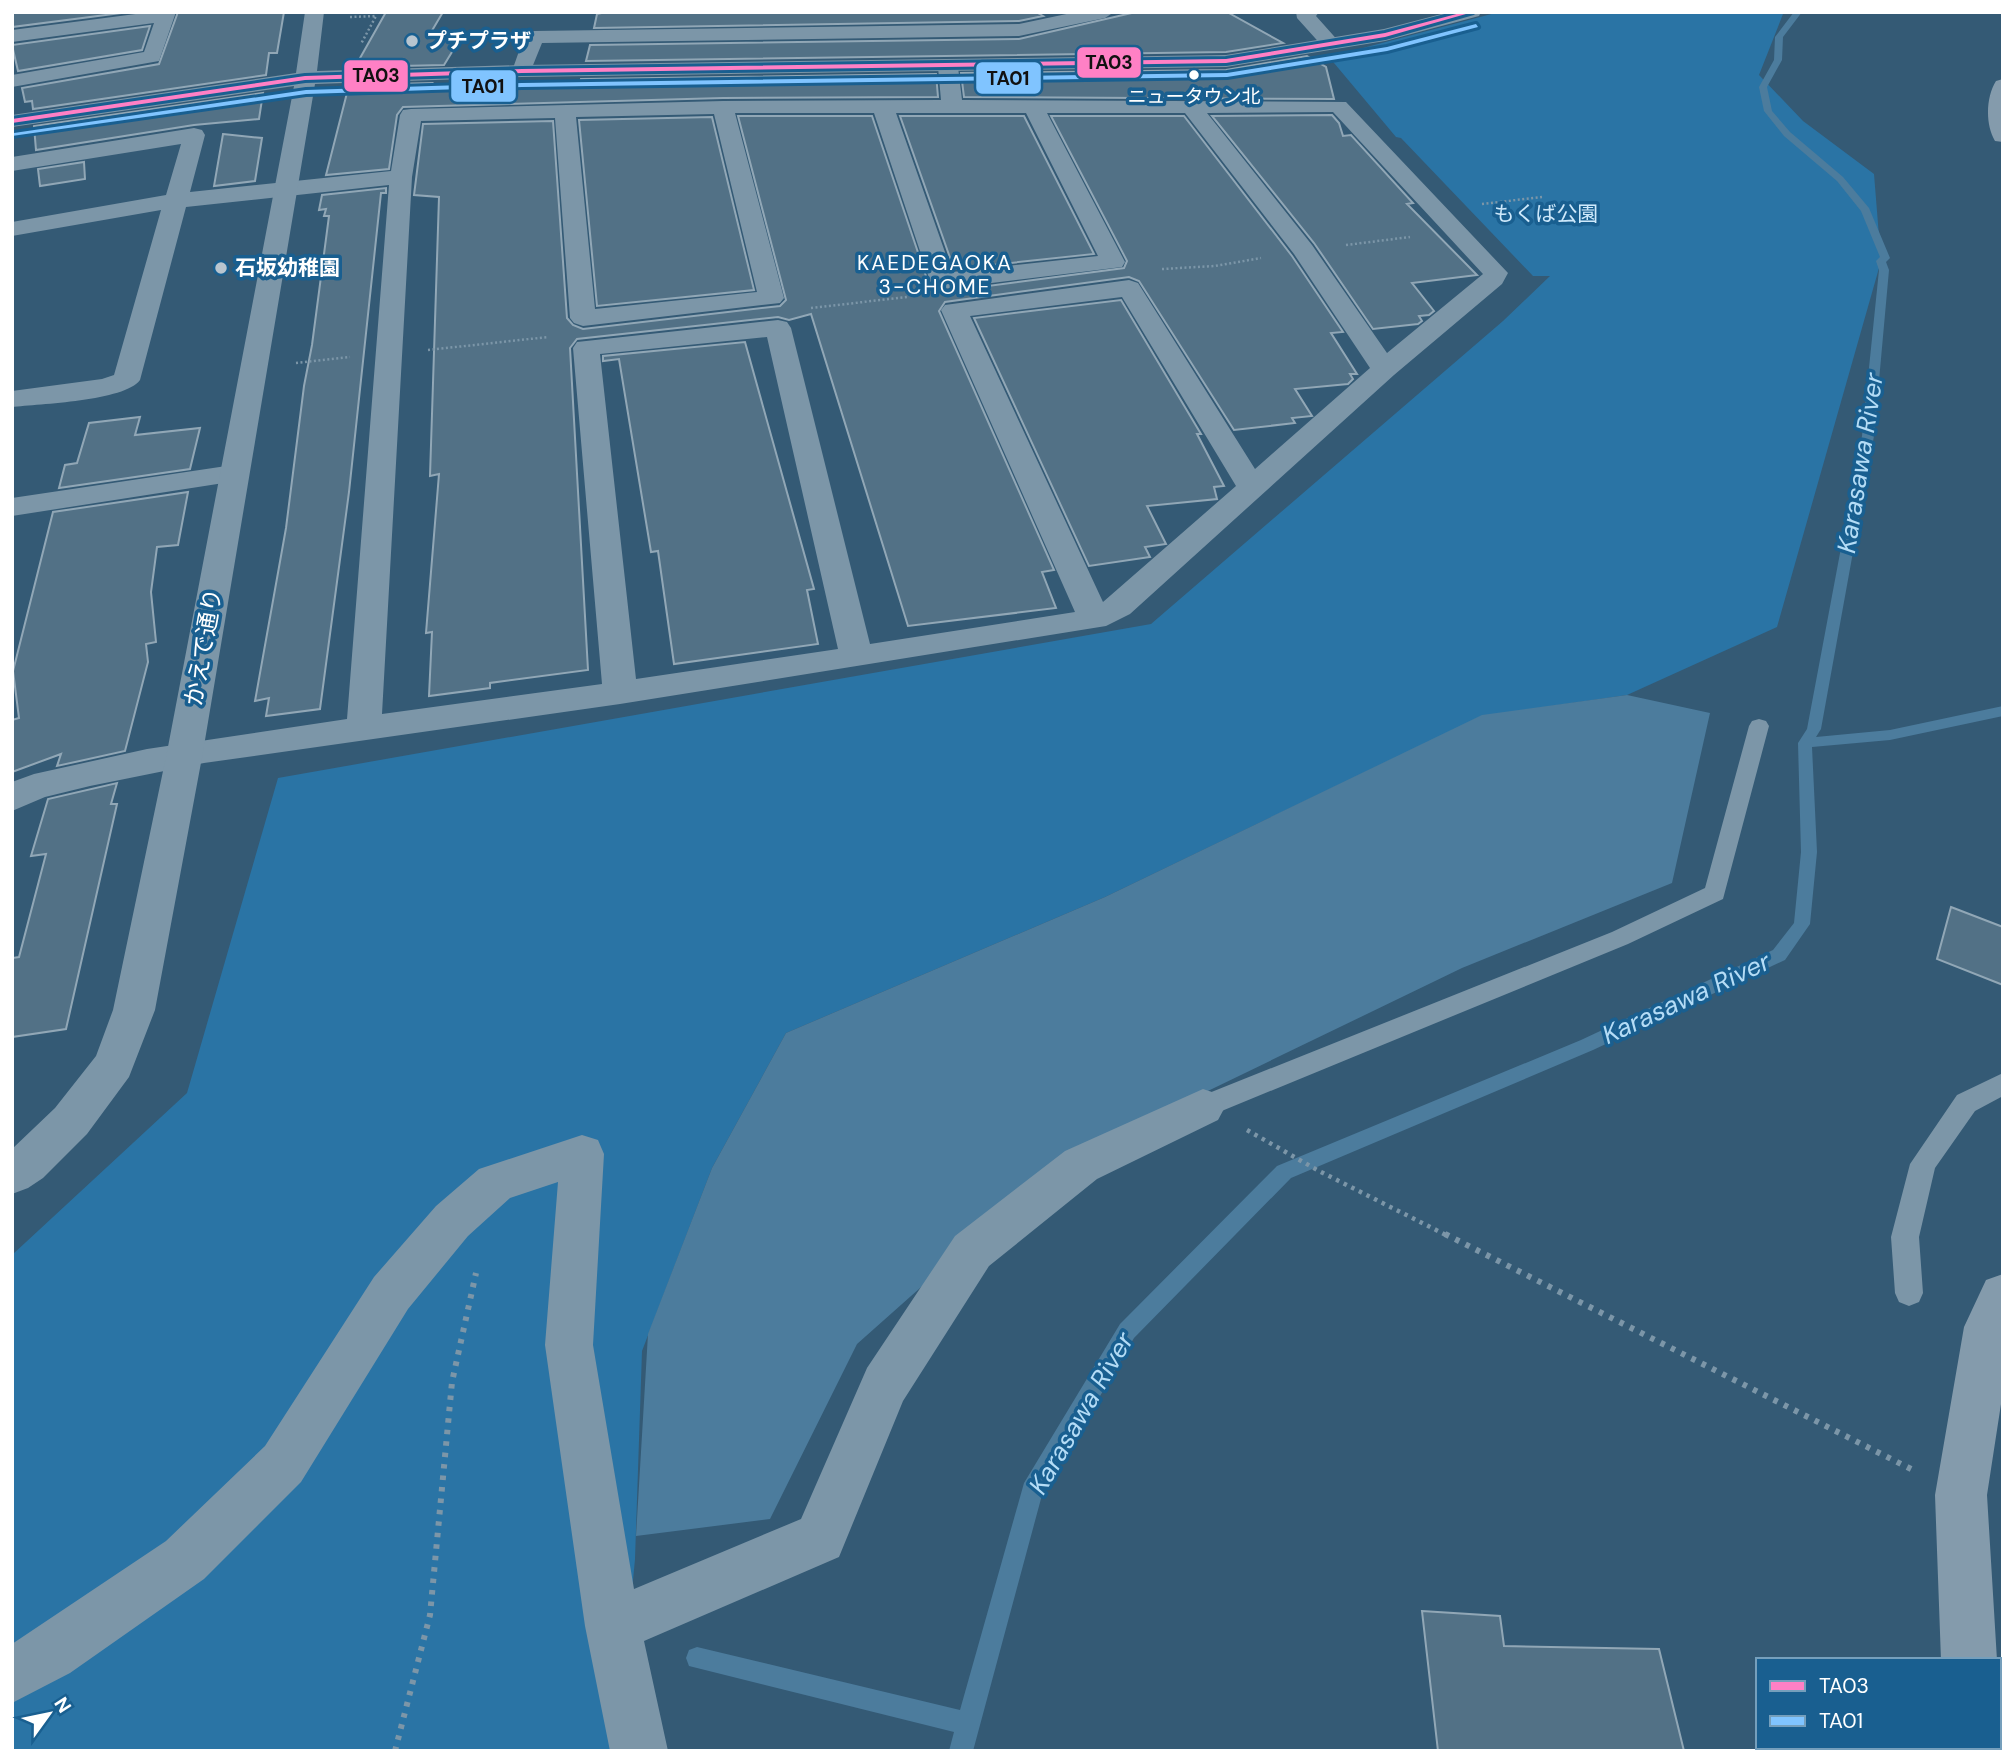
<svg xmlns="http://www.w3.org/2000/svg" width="2015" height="1763" viewBox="0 0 2015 1763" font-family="'DM Sans','Noto Sans JP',sans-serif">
<rect width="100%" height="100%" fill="#345a75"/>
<path fill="#2a74a5" d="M1499 12H1787L1783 14 1759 75 1803 121 1874 174 1881 261 1777 627 1627 695 1482 716 1105 897 786 1033 712 1168 642 1351 635 1559 617 1751H12V1255L187 1093 278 778 1151 624 1503 321 1550 276H1533L1401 138 1396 137 1329 57Z"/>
<path fill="#4c7c9d" d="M1627 695 1710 713 1672 883 1462 968 1063 1161 857 1344 770 1519 636 1536 648 1334 712 1168 786 1033 1105 897 1482 715Z"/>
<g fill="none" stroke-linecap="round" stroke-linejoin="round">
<path fill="#4c7c9d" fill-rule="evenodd" d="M1794 12H1802L1783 37 1782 60 1767 87 1772 111 1790 132 1843 177 1869 208 1890 258 1886 262 1889 270 1874 436 1821 729 1816 737 1890 730 2003 706V716L1890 740 1812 747 1817 852 1810 924 1785 960 1593 1050 1291 1178 1134 1338 1042 1495 973 1751H949L954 1732 689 1666 686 1658 689 1650 697 1647 960 1710 1024 1483 1120 1324 1277 1166 1581 1040 1773 950 1794 923 1801 852 1798 743 1807 729 1862 436 1879 270 1876 261 1880 257 1861 211 1837 181 1784 136 1764 111 1759 87 1774 60 1775 37Z"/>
</g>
<path fill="#527186" stroke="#91a7b6" stroke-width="2" d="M12 12H129L12 27Z
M178 12H284L277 53H269L266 75 33 109 32 101 25 102 22 88 159 64Z
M386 12H443L430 34H463L444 65 355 67Z
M606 12H1036L1043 16 1019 21 594 28 597 14Z
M1136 12H1227L1283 43 1226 52 586 61 590 45 1019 39Z
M150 26 142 50 18 71 12 45Z
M1307 56 1326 67 1334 99 964 97 961 73 1226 70Z
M936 74 938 97 723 98 403 107 397 115 389 169 326 175 349 85 432 83 430 86 580 84 581 79Z
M263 93 259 119 194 125 36 150 34 126Z
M1332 115 1339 123 1343 136 1351 135 1413 203 1407 204 1477 275 1412 283 1434 311 1429 315 1419 316 1422 321 1418 324 1373 329 1314 243 1212 116Z
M738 116H872L928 282 933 288 943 292 1124 268 1127 261 1051 116H1184L1292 256 1343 332 1331 333 1357 374H1350L1353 379 1348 384 1295 389 1312 416 1292 418 1295 423 1234 430 1139 281 1129 277 945 302 939 311 1054 570 1042 572 1056 608 908 626 811 314 789 320 778 317 577 339 570 348 588 670 490 683V688L429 696 432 632 426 633 439 474 430 476 439 197 414 195 423 124 553 121 567 318 573 325 583 329 780 306 786 300Z
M900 116H1024L1094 254 954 269Z
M712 117 754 290 597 306 579 120Z
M223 134 262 138 255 181 214 186Z
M84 162 85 179 40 186 38 169Z
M386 188V193H381L349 492 320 709 266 716 269 698 255 701 286 528 304 386 312 345 329 216H324L326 209 319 210 322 195Z
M1121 300 1201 434H1197L1224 486 1214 487 1217 499 1147 506 1166 544 1145 547 1150 557 1089 566 974 318Z
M745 342 814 589 807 590 818 644 674 664 658 551 651 552 619 359 603 361V356Z
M140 417 135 435 200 428 190 469 59 488 65 465 77 463 89 423Z
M188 492 178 545 157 547 151 592 156 642 146 644 148 662 125 751 57 766 61 754 12 772V720L19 718 13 671 53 512Z
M117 783 111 804H117L66 1029 12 1037V958L19 957 46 854 31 856 48 799Z
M1951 907 2003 927V985L1937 959Z
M1422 1611 1500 1616 1504 1646 1659 1649 1684 1751H1438Z"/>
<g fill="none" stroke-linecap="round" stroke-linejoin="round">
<path stroke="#7c96a8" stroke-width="2.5" stroke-dasharray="2 2.5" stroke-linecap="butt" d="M350 17 376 16 361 44
M1482 204 1542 197
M1346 245 1410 237
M1162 269 1215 266 1261 258
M811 308 907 297
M428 350 548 337
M296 363 350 357"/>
<path stroke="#7c96a8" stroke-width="4.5" stroke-dasharray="3.5 5" stroke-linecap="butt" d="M1247 1130 1319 1171 1448 1236"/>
<path stroke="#7c96a8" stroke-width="6" stroke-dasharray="4.5 7" stroke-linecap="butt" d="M1445 1234 1913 1470
M395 1751 430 1615 452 1382 476 1273"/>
<path fill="#7c96a8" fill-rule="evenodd" d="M1759 719 1766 721 1769 726 1723 899 1628 944 1212 1115 1203 1118 1194 1115 1190 1107 1194 1099 1612 932 1705 888 1749 726 1752 721Z
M2003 1073V1096L1975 1111 1935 1168 1919 1237 1923 1293 1919 1302 1909 1306 1899 1302 1895 1293 1891 1237 1910 1164 1957 1095Z"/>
<path fill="#7c96a8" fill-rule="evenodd" d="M151 12H176L159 61 12 87V75L144 52 154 23 12 42V30Z
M1076 12H1114L1105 18 1019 36 542 43 529 75H515L512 71 524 37 534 31 1019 24Z
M1296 12H1319L1316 16 1341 44 1338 48H1324L1297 18Z
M948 61 955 63 958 67 962 100 1346 102 1508 273 1502 284 1394 375 1130 614 1106 626 620 704 204 763 90 786 45 797 12 811V782L34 774 147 749 347 719 389 185 186 207 140 380C125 401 39 404 12 407V391L102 379 114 375 161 210 12 236V222L166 195 181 144 12 171V157L194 128 202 130 205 135 190 192 391 171 400 115 403 110 411 109 723 101 941 100 938 67 941 63ZM1333 112 1483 274 1387 353 1312 245 1207 113ZM735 113H874L930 281 934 286 943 289 1122 267 1125 262 1047 113H1185L1294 254 1370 368 1255 469 1138 283 1129 280 945 305 941 310 1075 612 870 644 791 328 787 322 778 320 577 342 573 348 602 684 382 714 412 177 421 121 555 118 570 318 574 323 583 326 780 303 784 298ZM896 113H1026L1098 256 952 272ZM714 114 757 292 595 309 576 117ZM1122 297 1236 486 1103 602 970 316ZM767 337 838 649 636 679 600 354Z
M233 465 243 468 248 474 243 480 12 516V498Z
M1203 1089 1218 1094 1225 1107 1218 1120 1097 1179 989 1266 903 1401 839 1557 644 1641 668 1751H610L585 1626 545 1345 558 1182 510 1198 468 1236 408 1309 301 1482 204 1579 70 1673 12 1703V1644L166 1541 265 1446 374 1277 436 1206 479 1169 582 1135 598 1140 604 1154 593 1345 634 1589 801 1519 867 1368 955 1236 1065 1151Z"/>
<path fill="#7c96a8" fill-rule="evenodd" d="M305 12H324L317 71 522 65 1226 55 1384 29 1449 12H1481L1479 16 1385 41 1226 67 522 77 315 84 203 752 155 1010 129 1077 87 1134 43 1178 28 1188 12 1194V1149L55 1108 96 1056 113 1010 167 752 294 86 12 127V115L296 73Z"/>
<path fill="#849bac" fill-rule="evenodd" d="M2003 79V142L1995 141C1985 124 1986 97 1996 81Z
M2003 1274V1391L1987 1495 1997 1660H1941L1935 1495 1964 1327 1986 1280Z
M1999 1738 2003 1751H1945V1747H1999Z"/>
<g stroke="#195f90" stroke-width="6">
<path id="bus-1" d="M1464 12H1473L1385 37 1226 63 522 73 305 80 12 123V119L305 76 522 69 1226 59 1385 33Z"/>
</g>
<g stroke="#195f90" stroke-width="6">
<path id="bus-2" d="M1476 24 1478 27 1387 51 1227 77 522 87 306 94 12 136V134L14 133 306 90 522 83 1227 73 1387 47Z"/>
</g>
<use href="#bus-1" fill="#ff80c5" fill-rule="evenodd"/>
<use href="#bus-2" fill="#80c4ff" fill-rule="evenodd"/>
</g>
<g fill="#b8c5cf" stroke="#195f90" stroke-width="2.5">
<circle cx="412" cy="41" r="7"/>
<circle cx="221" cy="268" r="7"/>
</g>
<circle fill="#fff" stroke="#195f90" stroke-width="2.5" cx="1194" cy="75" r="6"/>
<g text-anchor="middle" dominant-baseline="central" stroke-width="7" stroke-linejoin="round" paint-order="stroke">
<g font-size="19" fill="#fff" stroke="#195f90">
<text x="1194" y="96">ニュータウン北</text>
</g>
<g font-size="21" font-weight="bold" fill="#fff" stroke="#195f90" text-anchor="start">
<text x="426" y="41">プチプラザ</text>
<text x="235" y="268">石坂幼稚園</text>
</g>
<g font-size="21" fill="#cee9fb" stroke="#195f90">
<text x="1546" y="214">もくば公園</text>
</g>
<g font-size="21" letter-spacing="2" fill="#fff" stroke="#195f90">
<text x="935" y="263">KAEDEGAOKA<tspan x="935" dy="24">3-CHOME</tspan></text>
</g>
<g font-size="24" fill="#fff" stroke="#195f90">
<text transform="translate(203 647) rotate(-80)">かえで通り</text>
</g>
<g font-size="26" font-style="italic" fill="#b4dcf6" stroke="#195f90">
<text transform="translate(1860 463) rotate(-81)">Karasawa River</text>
<text transform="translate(1686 998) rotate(-25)">Karasawa River</text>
<text transform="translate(1081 1413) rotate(-60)">Karasawa River</text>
</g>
</g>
<g stroke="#195f90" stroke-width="2.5">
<rect x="1076" y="46" width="66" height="33" rx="7" fill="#ff80c5"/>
<rect x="343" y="59" width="66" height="34" rx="7" fill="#ff80c5"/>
<rect x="975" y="61" width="67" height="34" rx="7" fill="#80c4ff"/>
<rect x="450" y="69" width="67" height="34" rx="7" fill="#80c4ff"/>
</g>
<g font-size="19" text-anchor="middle" font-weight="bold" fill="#111">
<text x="1109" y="69">TA03</text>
<text x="376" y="82">TA03</text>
<text x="1008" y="85">TA01</text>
<text x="483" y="93">TA01</text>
</g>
<rect width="2015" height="1763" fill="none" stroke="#ffffff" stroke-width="28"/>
<rect x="1756" y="1658" width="245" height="91" fill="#195f90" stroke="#759fbc" stroke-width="2"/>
<rect x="1770" y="1681" width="35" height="10" fill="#ff80c5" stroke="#759fbc" stroke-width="2"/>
<text x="1819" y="1693" font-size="21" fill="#ffffff">TA03</text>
<rect x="1770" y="1716" width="35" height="10" fill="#80c4ff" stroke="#759fbc" stroke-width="2"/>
<text x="1819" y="1728" font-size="21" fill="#ffffff">TA01</text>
<g transform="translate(49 1714) rotate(57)" stroke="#195f90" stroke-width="5" paint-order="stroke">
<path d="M0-5L12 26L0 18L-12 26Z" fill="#ffffff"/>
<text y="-10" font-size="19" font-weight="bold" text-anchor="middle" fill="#ffffff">N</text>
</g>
</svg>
